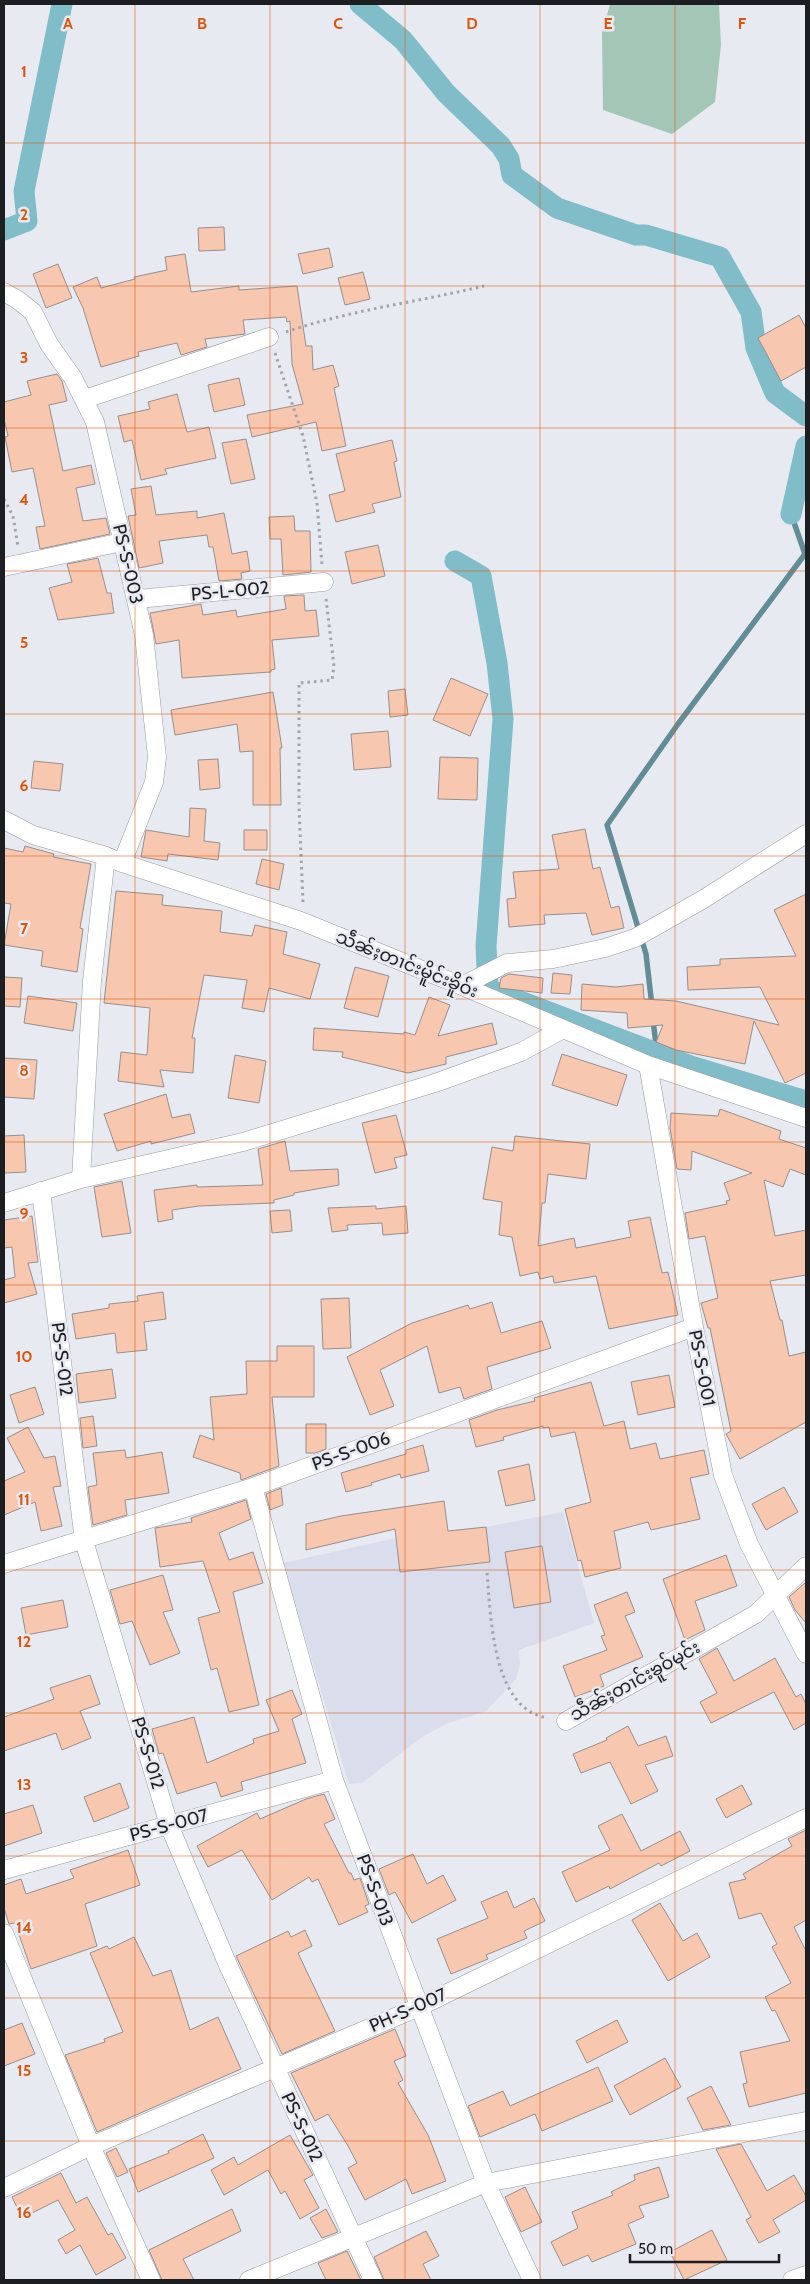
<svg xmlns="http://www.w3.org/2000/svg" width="810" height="2284" viewBox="0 0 810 2284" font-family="Cabin,'Noto Sans Myanmar',sans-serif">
<rect width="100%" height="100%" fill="#e8eaf2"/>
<path fill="#d9ddec" d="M563 1512 594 1623 519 1650 520 1665 516 1679 486 1711 446 1724 422 1737 362 1783 349 1784 283 1563 396 1538 486 1527Z"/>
<path fill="#a4c6b6" d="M610 4H719L721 45 715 102 672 134 603 110 602 33Z"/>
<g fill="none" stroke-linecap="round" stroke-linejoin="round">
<path stroke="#638d96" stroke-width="5.5" d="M652 1006 646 954 607 825 678 724 805 554 791 514
M653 1020 657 1053"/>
<path stroke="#81bdc8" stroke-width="21" d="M360 4 403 40 446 93 501 146 509 159 512 175 557 208 636 235H646L720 257 751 312 756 348 775 393 806 416
M4 230 27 221 24 191 62 4
M791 514 806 446
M455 561 481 576 497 663 503 719 486 946 488 989 691 1066 806 1101"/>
</g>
<path fill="#f7c7af" stroke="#978f8c" d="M224 227 225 250 199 251 198 228Z
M329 248 333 267 303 274 298 254Z
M185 254 191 292 239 286V290L297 286 306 346H312L313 370 333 365 339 386 334 388 346 446 322 451 316 422 252 437 247 415 303 404 292 364 290 321 287 322 286 317 243 320 245 334 205 339 207 347 181 355 177 343 138 352 139 356 101 367 83 308 73 287 97 277 101 288 135 279 134 277 167 270 165 257Z
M58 264 72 298 46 308 33 274Z
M363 272 370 299 345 305 338 278Z
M799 315 806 328V367L781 381 758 338Z
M57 374 62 381 67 401 49 405 63 471 91 465 95 484 76 488 83 521 106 518 110 534 40 549 36 527 45 526 33 468 12 472 5 437 8 436 4 419V402L31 395 27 381Z
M239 378 245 405 214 412 208 385Z
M177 394 187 432 209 427 216 458 165 469 167 474 141 480 132 440 124 442 118 416 150 409 148 402Z
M246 439 255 479 231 484 222 443Z
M392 440 397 461 394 462 401 497 372 504 375 512 336 522 329 495 345 491 336 454Z
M151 486 156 515 197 511V518L224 513 232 554 247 551 250 571 241 573 242 579 219 581 213 547H209L207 535 159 541 163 563 139 568 128 516 136 515 131 489Z
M294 516 295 531H310L311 572 283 575 281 539H270L269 517Z
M378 545 385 576 352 584 345 552Z
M98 558 107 593H111L114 613 58 620 49 588 72 582 67 564Z
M304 595 305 611 316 610 319 636 272 640 275 669 271 670V672L182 678 179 640 156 644 150 613 201 604 203 615 236 610 237 617 286 609 284 596Z
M451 678 488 694 470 736 433 720Z
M405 689 408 715 390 717 388 691Z
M273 692 282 748H280L281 805H253V751L240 752 237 724 175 735 171 710Z
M388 731 391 767 354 770 351 734Z
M440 757 478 758 477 800 438 799Z
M218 759 220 788 200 790 198 760Z
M34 761 63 764 60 791 31 788Z
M190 808 206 809 204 841 220 843 218 860 168 854 167 861 141 857 146 830 189 837Z
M585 829 593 869 600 867 611 908 619 906 624 928 592 935 586 913 544 915 545 924 509 927 507 899 516 898 513 872 559 869 552 835Z
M244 830H267V850H244Z
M25 846 54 854 53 857 91 864 80 928 83 929 77 972 41 966 43 951 4 945 11 904 4 903V848L23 852Z
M262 859 284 864 279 890 256 884Z
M116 891 163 895 162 905 222 911 220 932 252 936 255 925 287 932 283 954 320 964 310 999 269 988 264 1012 242 1008 247 980 204 975 192 1038H195L193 1073 160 1070 164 1087 118 1081 121 1052 147 1055 150 1008 104 1003Z
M806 894V1073L785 1083 754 1021 745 1064 676 1050 656 1042 663 1025 628 1028 627 1013 581 1010 582 984 616 987 643 984 644 999 676 1001 779 1025 760 987 688 990 687 967 720 965V959L796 956 774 910Z
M355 967 389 976 378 1017 344 1008Z
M553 973 572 975 570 994 551 993Z
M509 974 543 978 542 993 499 988 501 978Z
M4 977 22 978 20 1007 4 1006Z
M28 996 77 1003 73 1031 24 1023Z
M429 997 450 1005 438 1036 492 1023 497 1044 446 1057V1064L408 1073 342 1057 343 1052 313 1050 314 1028 404 1034V1032L415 1035Z
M562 1054 627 1075 617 1106 552 1085Z
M235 1055 266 1061 259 1103 228 1098Z
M4 1058 37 1060 34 1099 4 1097Z
M166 1094 172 1118 190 1114 195 1133 151 1144V1141L117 1151 104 1114Z
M720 1109 781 1131 779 1139 806 1148V1175L790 1169 783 1187 764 1180 775 1236 806 1230V1275L770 1281 780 1320H782L789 1356 806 1352V1422L740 1459 726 1434 731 1431 710 1328H708L701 1303 718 1298 705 1236 689 1239 685 1213 727 1204 726 1201 730 1200 724 1183 752 1173 692 1151 691 1170 677 1169 670 1128 671 1113 718 1116Z
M396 1115 407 1155 394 1158 397 1168 375 1173 362 1123Z
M24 1135 26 1172 4 1173V1136Z
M515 1136 590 1144 586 1179 548 1174 545 1203H542L538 1246 574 1238 576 1248 631 1237 628 1221 650 1217 662 1273 668 1272 678 1315 609 1329 596 1276 554 1283 553 1276 540 1279 538 1272 520 1276 512 1237 499 1235 502 1202 483 1199 492 1147 513 1151Z
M285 1141 290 1171 338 1169 339 1185 294 1193V1195L274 1200V1203L199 1206 172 1210 173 1219 158 1222 154 1190 197 1185V1187L263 1185 258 1149Z
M122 1181 131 1233 102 1237 94 1187Z
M376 1206V1209L406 1206 408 1233 383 1235 382 1223 347 1225 348 1230 332 1232 328 1208Z
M290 1210 292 1231 272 1233 270 1211Z
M32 1216 38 1262 28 1263 37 1294 4 1303V1280L15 1277 12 1247 4 1248V1220Z
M163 1292 166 1319 144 1322 147 1350 117 1353 115 1333 76 1339 72 1314 109 1308V1304L138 1301 137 1296Z
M349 1298 351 1348 323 1349 321 1299Z
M492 1302 501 1333 542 1321 551 1348 487 1367 492 1389 464 1399 460 1387 439 1393 427 1346 380 1370 394 1406 370 1415 347 1357 412 1323 468 1305 470 1309Z
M277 1346H314V1397H272L279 1466 241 1480 240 1473 193 1457 200 1435 214 1440 210 1397 247 1394 246 1361H277Z
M112 1369 116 1398 79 1403 76 1374Z
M669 1375 675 1407 638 1415 631 1382Z
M591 1382 604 1426 624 1421 630 1449 656 1443 660 1459 704 1450 709 1474 690 1478 700 1519 651 1530 648 1522 614 1531 621 1568 585 1577 581 1560 578 1561 565 1509 591 1502 575 1432 551 1437 549 1427 543 1428V1426L503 1437 504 1440 476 1447 469 1420 497 1410 535 1401 534 1398Z
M35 1387 44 1414 19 1423 10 1395Z
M93 1416 97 1446 83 1448 80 1418Z
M306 1424H326V1449L315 1453H306Z
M28 1427 44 1458 55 1456 61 1486 53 1487 62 1526 41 1531 35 1502 4 1515V1481L25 1472 7 1438Z
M423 1445 429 1471 401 1478 400 1474 371 1483 372 1485 346 1492 341 1473 406 1454V1450Z
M125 1450 126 1458 162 1452 169 1493 125 1500 127 1515 93 1525 88 1487 97 1485 93 1453Z
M529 1464 535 1500 506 1506 498 1471Z
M784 1487 798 1512 766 1530 752 1504Z
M281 1488 283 1505 270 1510 266 1494Z
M246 1500 251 1519 219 1533 229 1560 253 1552 263 1583 233 1592 259 1705 229 1712 217 1668 211 1670 198 1618 220 1612 203 1561 160 1567 155 1528 192 1522 191 1518Z
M444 1501 448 1531 486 1527 490 1562 400 1572 395 1529 306 1550V1524L341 1516Z
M542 1546 551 1602 514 1608 505 1552Z
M726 1555 737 1586 695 1601 705 1630 685 1640 663 1579Z
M163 1575 173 1610 163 1612 180 1653 150 1665 132 1621 120 1624 110 1590Z
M806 1582V1623L795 1610 789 1597Z
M627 1592 635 1612 625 1616 643 1657 600 1675 604 1686 575 1697 563 1666 607 1650 601 1636 605 1635 594 1605Z
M63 1600 68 1627 26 1635 21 1608Z
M717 1648 734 1681 775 1658 796 1697 801 1694 806 1704V1723L794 1730 774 1692 711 1723 700 1702 717 1693 699 1659Z
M90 1675 100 1704 80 1711 91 1738 62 1750 56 1733 4 1751V1717L54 1699 50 1688Z
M292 1690 302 1714 292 1719 306 1763 241 1782 243 1790 221 1797 216 1782 177 1794 163 1753 159 1754 152 1729 194 1717 207 1763 254 1743 253 1739 279 1731 266 1700Z
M628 1726 638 1746 666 1736 673 1756 645 1765 658 1791 631 1804 610 1762 581 1773 573 1754 607 1740 606 1738Z
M120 1783 129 1808 94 1822 84 1797Z
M742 1785 752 1804 726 1818 716 1799Z
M324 1794 335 1819 324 1824 349 1873H351L354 1880 360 1878 369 1904 365 1906 368 1912 339 1925 318 1879 312 1882 309 1877 272 1900 242 1850 208 1867 197 1846 257 1813 260 1819 306 1799Z
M33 1805 42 1833 4 1846V1814Z
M622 1814 641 1851 680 1831 690 1851 661 1866 659 1863 610 1889 609 1886 576 1902 562 1872 610 1850 598 1826Z
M806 1830V1920L794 1927 806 1951V2093L749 2107 743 2084 747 2083 740 2052 790 2041 775 2010 772 2011 765 1997 791 1983 772 1947 777 1944 761 1913 739 1919 729 1883 746 1879 743 1874 792 1846 788 1839Z
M128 1850 140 1885 85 1904 97 1946 31 1969 15 1923 9 1924 4 1908V1885L21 1879 26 1894 74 1878 70 1870Z
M413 1854 427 1884 443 1875 456 1900 412 1923 395 1892 389 1895 379 1869Z
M507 1891 514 1908 534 1898 545 1921 524 1931 527 1938 486 1955 488 1959 451 1974 437 1939 488 1918 481 1902Z
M660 1903 683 1941 697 1933 710 1957 668 1981 632 1920Z
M305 1930 312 1946 298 1953 335 2031 282 2054 236 1956 288 1931 291 1937Z
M134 1937 153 1976 171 1970 190 2030 218 2017 241 2069 97 2132 65 2055 105 2042 104 2039 123 2032 90 1953 107 1946 109 1949Z
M617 2020 628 2042 587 2063 576 2041Z
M22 2023 35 2054 4 2066V2030Z
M395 2029 406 2056 394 2061 403 2080 398 2083 428 2135 446 2181 412 2194 406 2179 365 2200 348 2168 357 2163 348 2146 328 2114 315 2121 291 2073Z
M665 2058 681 2087 630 2115 614 2086Z
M598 2067 613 2101 542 2131 535 2114 480 2137 468 2106 503 2091 510 2106Z
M711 2086 731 2125 703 2130 687 2098Z
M203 2134 214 2158 138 2192 129 2169 169 2153 168 2151Z
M290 2135 313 2175 304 2180 319 2208 300 2219 285 2191 281 2194 268 2170 224 2195 211 2170 234 2157 238 2165Z
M741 2144 767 2191 794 2175 806 2196V2200L773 2220 780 2232 759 2243 746 2220 751 2217 716 2149Z
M116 2148 128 2172 117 2177 106 2153Z
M659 2167 669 2197 639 2206 644 2217 628 2224 636 2244 592 2262 588 2255 563 2266 551 2242 578 2228 572 2212 613 2195 611 2192 635 2180 634 2175Z
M61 2173 76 2203 87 2197 108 2235 112 2233 126 2258 96 2275 80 2245 66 2254 58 2240 75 2230 58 2200 22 2218 12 2197Z
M525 2187 542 2222 521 2232 505 2197Z
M232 2209 241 2231 183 2259 194 2280H162L149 2250Z
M326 2209 338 2232 322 2238 310 2218Z
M712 2230 727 2260 684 2280 670 2252Z
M426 2231 439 2256 423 2264 431 2280H384L374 2257Z
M347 2251 361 2280H326L318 2263Z"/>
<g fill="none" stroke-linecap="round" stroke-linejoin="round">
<g stroke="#989aa1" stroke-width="19">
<path id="street" d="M4 292 18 300 33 312 49 344 73 378 95 422 144 635 157 757 154 782 122 863
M85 399 269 337
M4 567 122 542
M137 599 324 582
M4 820 33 835 106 856 122 863 301 921 462 986 648 1065 806 1118
M462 986 507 963 553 959 605 948 635 938 702 900 806 834
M648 1065 694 1327 723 1475 749 1544 806 1654
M81 1179 92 981 106 856
M41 1191 84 1541 169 1825 228 1965 373 2280
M4 1203 81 1179 243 1142 435 1083 521 1052 563 1029
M253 1487 334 1780 486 2183 532 2280
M4 1564 253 1487 694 1327
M566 1721 756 1614 806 1566
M4 1870 334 1780
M4 1933 91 2146 151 2280
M4 2188 91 2146 419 2007 806 1818
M249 2280 486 2183 806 2121
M792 2280 806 2275"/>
</g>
<path stroke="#a2a3aa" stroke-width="3" stroke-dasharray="2.5 4" stroke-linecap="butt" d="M286 332C350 310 418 302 484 286
M275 353 303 436 317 503 322 565
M4 499 13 516 18 547
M303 902 299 807V683L332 680 334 666 326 599
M487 1573C491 1617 492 1710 548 1718"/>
<use href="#street" stroke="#fff" stroke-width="18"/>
</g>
<path fill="none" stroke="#de560d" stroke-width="1" stroke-opacity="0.55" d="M135 4V2280M270 4V2280M405 4V2280M540 4V2280M675 4V2280M4 143H806M4 286H806M4 428H806M4 571H806M4 714H806M4 856H806M4 999H806M4 1142H806M4 1285H806M4 1428H806M4 1570H806M4 1713H806M4 1856H806M4 1998H806M4 2141H806"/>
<g text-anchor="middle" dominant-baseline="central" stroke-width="5" stroke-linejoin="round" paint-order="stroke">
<g font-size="18" fill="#1d1e21" stroke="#e8eaf2">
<text transform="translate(128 564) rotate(77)">PS-S-003</text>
<text transform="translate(230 591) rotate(-5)">PS-L-002</text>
<text transform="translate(407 964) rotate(22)">သဵၼ်ႈတၢင်းမိူင်းၶိူဝ်း</text>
<text transform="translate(62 1359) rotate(83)">PS-S-012</text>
<text transform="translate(702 1368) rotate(79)">PS-S-001</text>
<text transform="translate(351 1451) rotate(-20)">PS-S-006</text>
<text transform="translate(635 1681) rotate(-29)">သဵၼ်ႈတၢင်းၶူဝ်မုင်း</text>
<text transform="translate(148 1753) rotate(73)">PS-S-012</text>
<text transform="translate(169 1825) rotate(-15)">PS-S-007</text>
<text transform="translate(375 1890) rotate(70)">PS-S-013</text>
<text transform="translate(408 2010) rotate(-24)">PH-S-007</text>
<text transform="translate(302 2127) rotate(65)">PS-S-012</text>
</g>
</g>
<g font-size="16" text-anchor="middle" font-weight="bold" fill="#de560d" stroke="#e8eaf2" stroke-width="5" stroke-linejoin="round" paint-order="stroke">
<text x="68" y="29">A</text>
<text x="202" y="29">B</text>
<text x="338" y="29">C</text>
<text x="472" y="29">D</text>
<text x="608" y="29">E</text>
<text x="742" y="29">F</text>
<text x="24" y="77">1</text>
<text x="24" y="220">2</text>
<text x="24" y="363">3</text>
<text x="24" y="505">4</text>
<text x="24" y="648">5</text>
<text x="24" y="791">6</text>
<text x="24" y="934">7</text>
<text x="24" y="1076">8</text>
<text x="24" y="1219">9</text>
<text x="24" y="1362">10</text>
<text x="24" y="1505">11</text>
<text x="24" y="1647">12</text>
<text x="24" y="1790">13</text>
<text x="24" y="1933">14</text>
<text x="24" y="2076">15</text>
<text x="24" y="2218">16</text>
</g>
<rect width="810" height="2284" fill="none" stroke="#1d1e21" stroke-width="10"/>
<path d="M630 2254v8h149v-8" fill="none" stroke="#1d1e21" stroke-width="2.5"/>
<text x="638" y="2254" font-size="15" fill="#1d1e21" stroke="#e8eaf2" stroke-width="4" paint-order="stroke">50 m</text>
</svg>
